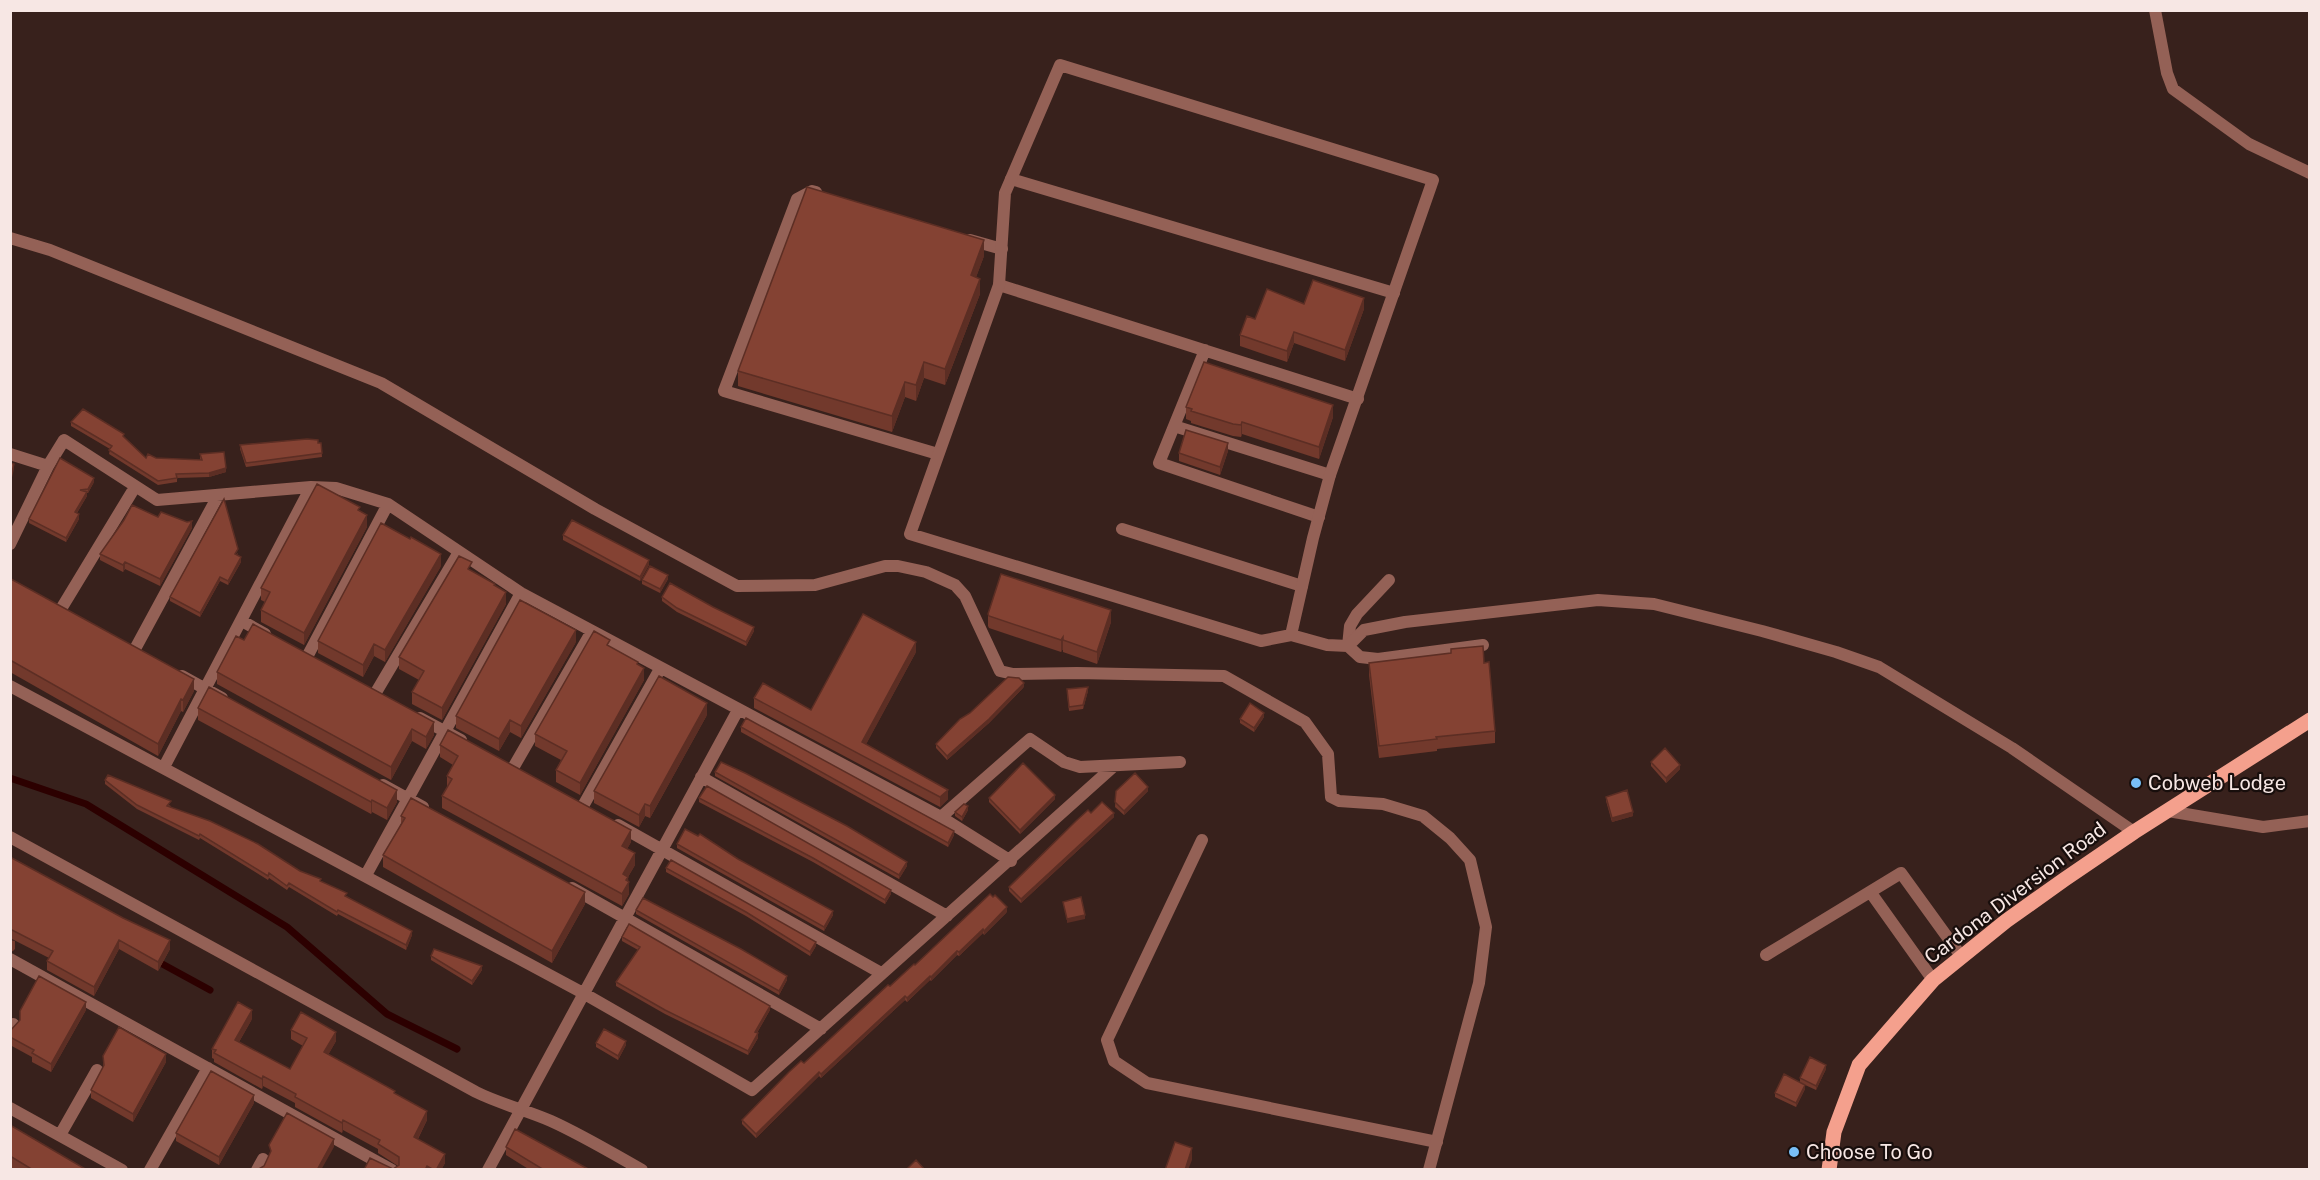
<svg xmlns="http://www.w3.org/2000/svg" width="2320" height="1180" viewBox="0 0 2320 1180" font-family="'Public Sans',sans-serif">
<rect width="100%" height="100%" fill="#38211c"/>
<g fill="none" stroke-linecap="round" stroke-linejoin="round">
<path stroke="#2c0000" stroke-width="7" d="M10 778 86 804 287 927 387 1014 457 1049
M155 960 210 990"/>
<path stroke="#946156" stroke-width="12" d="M1011 179 1394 293
M816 192 812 191 797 199 724 391 938 454
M970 240 1002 249
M999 285 1358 399
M1205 350 1159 463 1319 517
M1174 426 1330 475
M1122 529 1302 586
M1348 646 1350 626 1357 614 1389 580
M1202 840 1107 1040 1114 1061 1147 1083 1437 1142
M1871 893 1933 980
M1766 955 1901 873 1961 956"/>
<path stroke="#946156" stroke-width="12" d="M2155 10 2167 73 2173 89 2249 144 2310 173
M10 238 50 250 381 383 595 509 737 586 815 585 885 566H898L926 572 955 585 965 596 1000 671 1013 674 1077 673 1224 676 1305 722 1328 754 1331 797 1339 801 1383 804 1423 816 1450 838 1470 860 1486 927 1479 983 1429 1170
M10 454 48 466
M10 544 48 466 64 440 157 500 311 487 336 488 388 504 521 593 941 817 1011 861
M61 609 135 487
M242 621 265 634
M1291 635 1313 538 1330 475 1433 180 1060 65 1005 193 999 285 910 534 1261 641 1291 635 1327 645 1348 646 1360 657 1378 659 1483 645
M1348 646 1364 630 1405 622 1598 600 1654 604 1762 631 1836 652 1879 667 2012 748 2134 832
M135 649 218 496
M307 657 388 504
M182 676 222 698
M10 686 583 993 752 1090 1114 766
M375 694 459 552
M420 718 461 740
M164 767 311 487
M513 768 592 631
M701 777 947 916
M383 785 423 807
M583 806 660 669
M941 817 1030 739 1064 762 1080 767 1180 762
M618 825 881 973
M10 837 476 1092C500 1104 526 1110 551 1121 582 1135 612 1153 642 1170
M366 875 521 593
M572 888 821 1029
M10 959 392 1170
M10 1029 13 1024
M10 1108 122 1170
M60 1135 97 1070
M150 1170 208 1068
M257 1170 263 1159
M488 1170 738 710"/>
<path stroke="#946156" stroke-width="12" d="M2168 811 2263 827 2310 821"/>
<path stroke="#f4a08d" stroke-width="15" d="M1829 1170 1834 1132 1859 1065 1933 980 2006 921 2065 879 2134 832 2310 720"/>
</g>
<path fill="#72392c" d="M984 256 976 277 980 294 945 385 924 378 916 401 905 397 892 432 738 386V371Z
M1304 304 1364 309 1345 361 1294 343 1287 362 1240 346V335L1255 319Z
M1186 407 1333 417 1319 459 1242 434 1241 437 1233 436 1191 423V421L1186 419Z
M71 422 124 437 146 458 200 460V454L226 472 209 477 177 478V482L158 485 109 454 110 449 71 426Z
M321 443 322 457 246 467 240 449V445Z
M1228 451 1220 475 1179 461V453Z
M94 482 88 493H87V496L77 513 79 519 66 542 29 523V519Z
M360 511 367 527 304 645 261 622V610L265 602 261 600V588Z
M158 517 192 528 160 586 125 569 123 572 100 560V554Z
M563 535 649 565 640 581 563 540Z
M238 553 237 555 241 562 228 585 220 581 200 617 170 601V597Z
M441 566 385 662 374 656 363 677 318 653V641Z
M472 571 495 586 506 604 442 720 412 704V692L419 680 399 669V657Z
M668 579 660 593 642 584V580Z
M10 581 194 691 183 712 181 711 158 756 10 672Z
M662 597 754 631 746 646 677 612 662 601Z
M988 614 1111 622 1097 664 1063 652V649L1061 652 989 628 988 626Z
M576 642 521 738 510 732 499 751 456 728V716Z
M610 647 638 665 644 680 580 795 556 782V770L561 760 535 746V734Z
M916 652 866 744 948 799 940 807 754 708V698L811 710Z
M1369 663H1484L1495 731V743L1437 749V751L1379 758 1369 675Z
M217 672 434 735 426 749 412 741 391 780 217 684Z
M1024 687 989 723 947 760 936 748V744Z
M1088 691 1083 709 1069 711 1067 693Z
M198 708 397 802 387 820 372 812 371 814 198 720Z
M707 715 650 818 645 816 639 827 594 803V791Z
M1264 717 1254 732 1240 723V719Z
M741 727 954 835 948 847 741 732Z
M440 745 631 842 627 849 635 865 628 877 629 894 622 906 442 808V796L447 788V776L453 765 440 757Z
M1651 762 1680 769 1666 783 1651 766Z
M715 772 907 866 899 879 715 776Z
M105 780 171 806 170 807 321 881 412 935 406 950 338 914 337 916 289 887 287 890 269 878 268 880 200 838 199 840 137 809 105 784Z
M1116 791H1148L1124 815 1115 807Z
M1606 797 1633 816 1612 822 1606 801Z
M699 798 891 894 885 904 813 862 699 802Z
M989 798 1055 799 1020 834 989 802Z
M968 810 962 821 955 816V812Z
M1091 813 1114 817 1021 903 1009 891V887Z
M401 816 585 904 552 963 383 867V855L401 825Z
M677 844 738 859 833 915 824 931 677 848Z
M10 857 170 949 158 971 119 949 94 996 47 970V961L49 958 10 938Z
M666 868 816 946 810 956 746 916 666 872Z
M636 910 787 980 779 995 636 914Z
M1007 912 984 935 983 933 959 956 957 955 931 981 930 980 907 1002 905 1000 821 1078 819 1076 756 1138 742 1124V1120L804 1063 915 965Z
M622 937 770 1010 757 1033 758 1038 748 1055 665 1014 616 986V982L638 950 622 941Z
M10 940 15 941V949L13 951 10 952Z
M431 956 482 970 472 985 431 960Z
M86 1010 51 1072 32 1062V1057L10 1045V1031Z
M252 1019 239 1042 290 1069 303 1046 291 1039V1030L336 1041 328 1055 395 1094 427 1120 418 1139 445 1163 441 1170H364L393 1169 398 1166 378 1153V1149L343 1130 342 1133 295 1107V1103L263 1086 262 1089 214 1062V1059L212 1058V1049Z
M596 1043 626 1045 618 1060 596 1047Z
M103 1056 166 1062 133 1122 91 1098V1090L103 1067Z
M1826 1069 1816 1090 1803 1084 1805 1089 1796 1107 1775 1097V1093L1800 1082V1078Z
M254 1103 219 1165 176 1141V1133Z
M10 1125 87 1170H14L10 1168Z
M506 1147 590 1170H530L506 1155Z"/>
<path fill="#5c2e24" d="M984 240V256L971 291V275Z
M980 279V294L945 385V369Z
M1364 298V309L1345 361V350Z
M1294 332V343L1287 362V351Z
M924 362V378L916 401V385Z
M905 382V397L892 432V416Z
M1333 405V417L1319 459V447Z
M1242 422V434L1241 437V425Z
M1228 443V451L1220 475V467Z
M14 464V469L10 486V480Z
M226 468V472L209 477V473Z
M94 478V482L88 493V489Z
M87 492V496L75 516V512Z
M79 514V519L66 542V538Z
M367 515V527L304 645V633Z
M192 521V528L160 586V579Z
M441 554V566L385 662V650Z
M241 557V562L228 585V581Z
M649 560V565L640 581V577Z
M125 562V569L123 572V565Z
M668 575V579L660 593V589Z
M220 577V581L200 617V613Z
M506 592V604L442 720V708Z
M1111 610V622L1097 664V652Z
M754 627V631L746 646V642Z
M576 630V642L521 738V726Z
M1063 637V649L1061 652V640Z
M916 642V652L862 752V742Z
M374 644V656L363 677V665Z
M644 668V680L580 795V783Z
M194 679V691L183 712V700Z
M1024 683V687L989 723 947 760V756Z
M1088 687V691L1083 709V705Z
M181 699V711L158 756V744Z
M707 703V715L650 818V806Z
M1264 713V717L1254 732V728Z
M510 720V732L499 751V739Z
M434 722V735L426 749V737Z
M412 729V741L391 780V767Z
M1680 765V769L1666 783V778Z
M1148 787V791L1124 815V811Z
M397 790V802L387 820V808Z
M948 790V799L940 807V797Z
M1055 795V799L1020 834V830Z
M372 800V812L371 814V802Z
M645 804V816L639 827V815Z
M968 806V810L962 821V817Z
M1633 812V816L1612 822V818Z
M1114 813V817L1021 903V899Z
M631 830V842L622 858V846Z
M954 831V835L948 847V843Z
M635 853V865L628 877 629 894 622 906V894L626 880 623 874Z
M907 862V866L899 879V875Z
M891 890V894L885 904V900Z
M585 892V904L552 963V951Z
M1007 907V912L984 935V931Z
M833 911V915L824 931V927Z
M1085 915V919L1067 923V919Z
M983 929V933L959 956V952Z
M412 931V935L406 950V945Z
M119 940V949L94 996V987Z
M170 940V949L158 971V962Z
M816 942V946L810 956V952Z
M957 951V955L931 981V977Z
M482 966V970L472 985V981Z
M787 976V980L779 995V991Z
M930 976V980L907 1002V998Z
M905 996V1000L821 1078V1074Z
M86 1002V1010L51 1072V1064Z
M770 1006V1010L755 1036V1032Z
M252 1010V1019L235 1049V1040Z
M336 1032V1041L324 1062V1052Z
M758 1033V1038L748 1055V1051Z
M626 1041V1045L618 1060V1056Z
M166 1054V1062L133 1122V1114Z
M1826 1065V1069L1816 1090V1086Z
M819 1072V1076L756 1138V1134Z
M263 1076V1086L262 1089V1079Z
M1805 1085V1089L1796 1107V1103Z
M254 1095V1103L219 1165V1157Z
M427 1111V1120L414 1146V1137Z
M343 1120V1130L342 1133V1123Z
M334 1139V1147L321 1170H317Z
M1192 1148V1160L1188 1170H1185Z
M445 1154V1163L441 1170H436Z"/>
<path fill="#844233" stroke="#5c2e24" stroke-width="1.5" d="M807 187 984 240 971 275 980 279 945 369 924 362 916 385 905 382 892 416 738 371Z
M1313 280 1364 298 1345 350 1294 332 1287 351 1240 335 1247 316 1255 319 1267 289 1304 304Z
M1204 362 1333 405 1319 447 1242 422 1241 425 1233 424 1191 411 1192 409 1186 407Z
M83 409 124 434 123 436 146 458 148 454 156 458 202 460 200 454 224 452 226 468 209 473 176 474 177 478 158 481 109 450 112 446 71 422Z
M1186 430 1228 443 1220 467 1179 453Z
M307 439 318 440V443H321L322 453 246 463 240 445Z
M60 458 94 478 88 489 80 490 87 492 75 512 79 514 66 538 29 519Z
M10 463 14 464 10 480Z
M317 484 360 507 358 510 367 515 304 633 261 610 270 592 261 588Z
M224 499 238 549 235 554 241 557 228 581 220 577 200 613 170 597Z
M132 505 158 517 161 512 187 522 192 521 160 579 125 562 123 565 100 554 124 520Z
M572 520 649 560 640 577 563 535Z
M381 523 410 539 411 537 441 554 385 650 374 644 363 665 318 641Z
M459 556 472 562 468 569 495 584 494 585 506 592 442 708 412 692 424 671 399 657Z
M650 566 668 575 660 589 642 580Z
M1001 574 1111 610 1097 652 1063 640V637L1061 640 989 616 988 614Z
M11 579 194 679 183 700 181 699 158 744 10 660V581Z
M670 583 713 607 754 627 746 642 677 608 662 597Z
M520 600 576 630 521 726 510 720 499 739 456 716Z
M863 614 916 642 862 742 948 790 940 797 754 698 763 683 811 710Z
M253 624 434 722 426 737 412 729 391 767 217 672 236 636 244 640Z
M594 631 610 640 607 645 638 662 637 664 644 668 580 783 556 770 567 751 535 734Z
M1483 646 1484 663 1489 662 1495 731 1436 737 1437 739 1379 746 1369 663 1451 653V649Z
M659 676 707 703 650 806 645 804 639 815 594 791Z
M1008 677 1019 678 1024 683 989 719 947 756 936 744 960 719 970 713Z
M209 687 397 790 387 808 372 800 371 802 198 708Z
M1088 687 1083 705 1069 707 1067 689Z
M1250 703 1264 713 1254 728 1240 719Z
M746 718 954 831 948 843 741 727Z
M448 730 631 830 622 846 635 853 623 874 628 877 626 880 629 882 622 894 442 796 452 779 447 776 458 756 440 745Z
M1665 748 1680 765 1666 778 1651 762Z
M721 762 745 773 847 826 907 862 899 875 715 772Z
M1023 763 1055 795 1020 830 989 798Z
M1135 773 1148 787 1124 811 1115 802 1116 791Z
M108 775 171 801 167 806 210 821 258 844 300 871 321 879 320 881 347 893 345 896 412 931 406 945 338 910 337 912 289 883 287 886 269 873 268 876 200 834 199 836 137 805 105 780Z
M707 786 891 890 885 900 813 858 699 798Z
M1627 790 1633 812 1612 818 1606 797Z
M411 798 585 892 552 951 383 855 405 818 401 816Z
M1102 802 1114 813 1021 899 1009 887 1076 821 1088 810 1091 813Z
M964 804 968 806 962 817 955 812Z
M685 829 698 836 700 834 738 859 833 911 824 927 677 844Z
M10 857 123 918 170 940 158 962 119 940 94 987 47 961 53 951 10 929Z
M671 860 816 942 810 952 746 912 666 868Z
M990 894 993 897 995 895 1007 907 984 931 983 929 959 952 957 951 931 977 930 976 907 998 905 996 821 1074 819 1072 756 1134 742 1120 789 1072 801 1061 804 1063 888 985 890 986 914 964 915 965Z
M1081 897 1085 915 1067 919 1063 902Z
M643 898 741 949 787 976 779 991 636 910Z
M629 924 770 1006 755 1032 758 1033 748 1051 665 1010 616 982 640 947 622 937Z
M434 949 482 966 472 981 431 956Z
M39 976 86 1002 51 1064 32 1053 34 1050 10 1037V1031L20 1020V1011Z
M238 1002 252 1010 235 1040 290 1069 307 1038 291 1030 301 1012 336 1032 324 1052 395 1091 394 1093 427 1111 414 1137 445 1154 436 1170H434L427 1166 425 1170H364L370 1158 393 1169 399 1165V1157L378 1144 380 1140 343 1120 342 1123 295 1097 296 1094 263 1076 262 1079 214 1053 216 1050 212 1049Z
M119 1027 166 1054 133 1114 91 1090 104 1065 103 1056Z
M604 1029 626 1041 618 1056 596 1043Z
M1810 1057 1826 1065 1816 1086 1800 1078Z
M211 1071 254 1095 219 1157 176 1133Z
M1784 1074 1805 1085 1796 1103 1775 1093Z
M287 1113 334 1139 317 1170H257L264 1166 271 1151 269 1145Z
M10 1125 87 1170H33L10 1156Z
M515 1129 590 1170H544L506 1147Z
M1175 1142 1192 1148 1185 1170H1165Z
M916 1160 925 1170H906Z"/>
<g fill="#78bff7" stroke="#180e0c" stroke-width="2">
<circle cx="2136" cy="783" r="6"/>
<circle cx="1794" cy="1152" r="6"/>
</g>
<g text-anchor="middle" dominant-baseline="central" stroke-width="4.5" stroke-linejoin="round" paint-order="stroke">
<g font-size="20" fill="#f7e7e4" stroke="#180e0c" text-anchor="start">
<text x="2148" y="783">Cobweb Lodge</text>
<text x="1806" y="1152">Choose To Go</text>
</g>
<g font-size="20" fill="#f7e7e4" stroke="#180e0c">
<text transform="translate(2015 893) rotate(-37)">Cardona Diversion Road</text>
</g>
</g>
<rect width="2320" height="1180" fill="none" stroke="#f7e7e4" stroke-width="24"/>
</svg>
